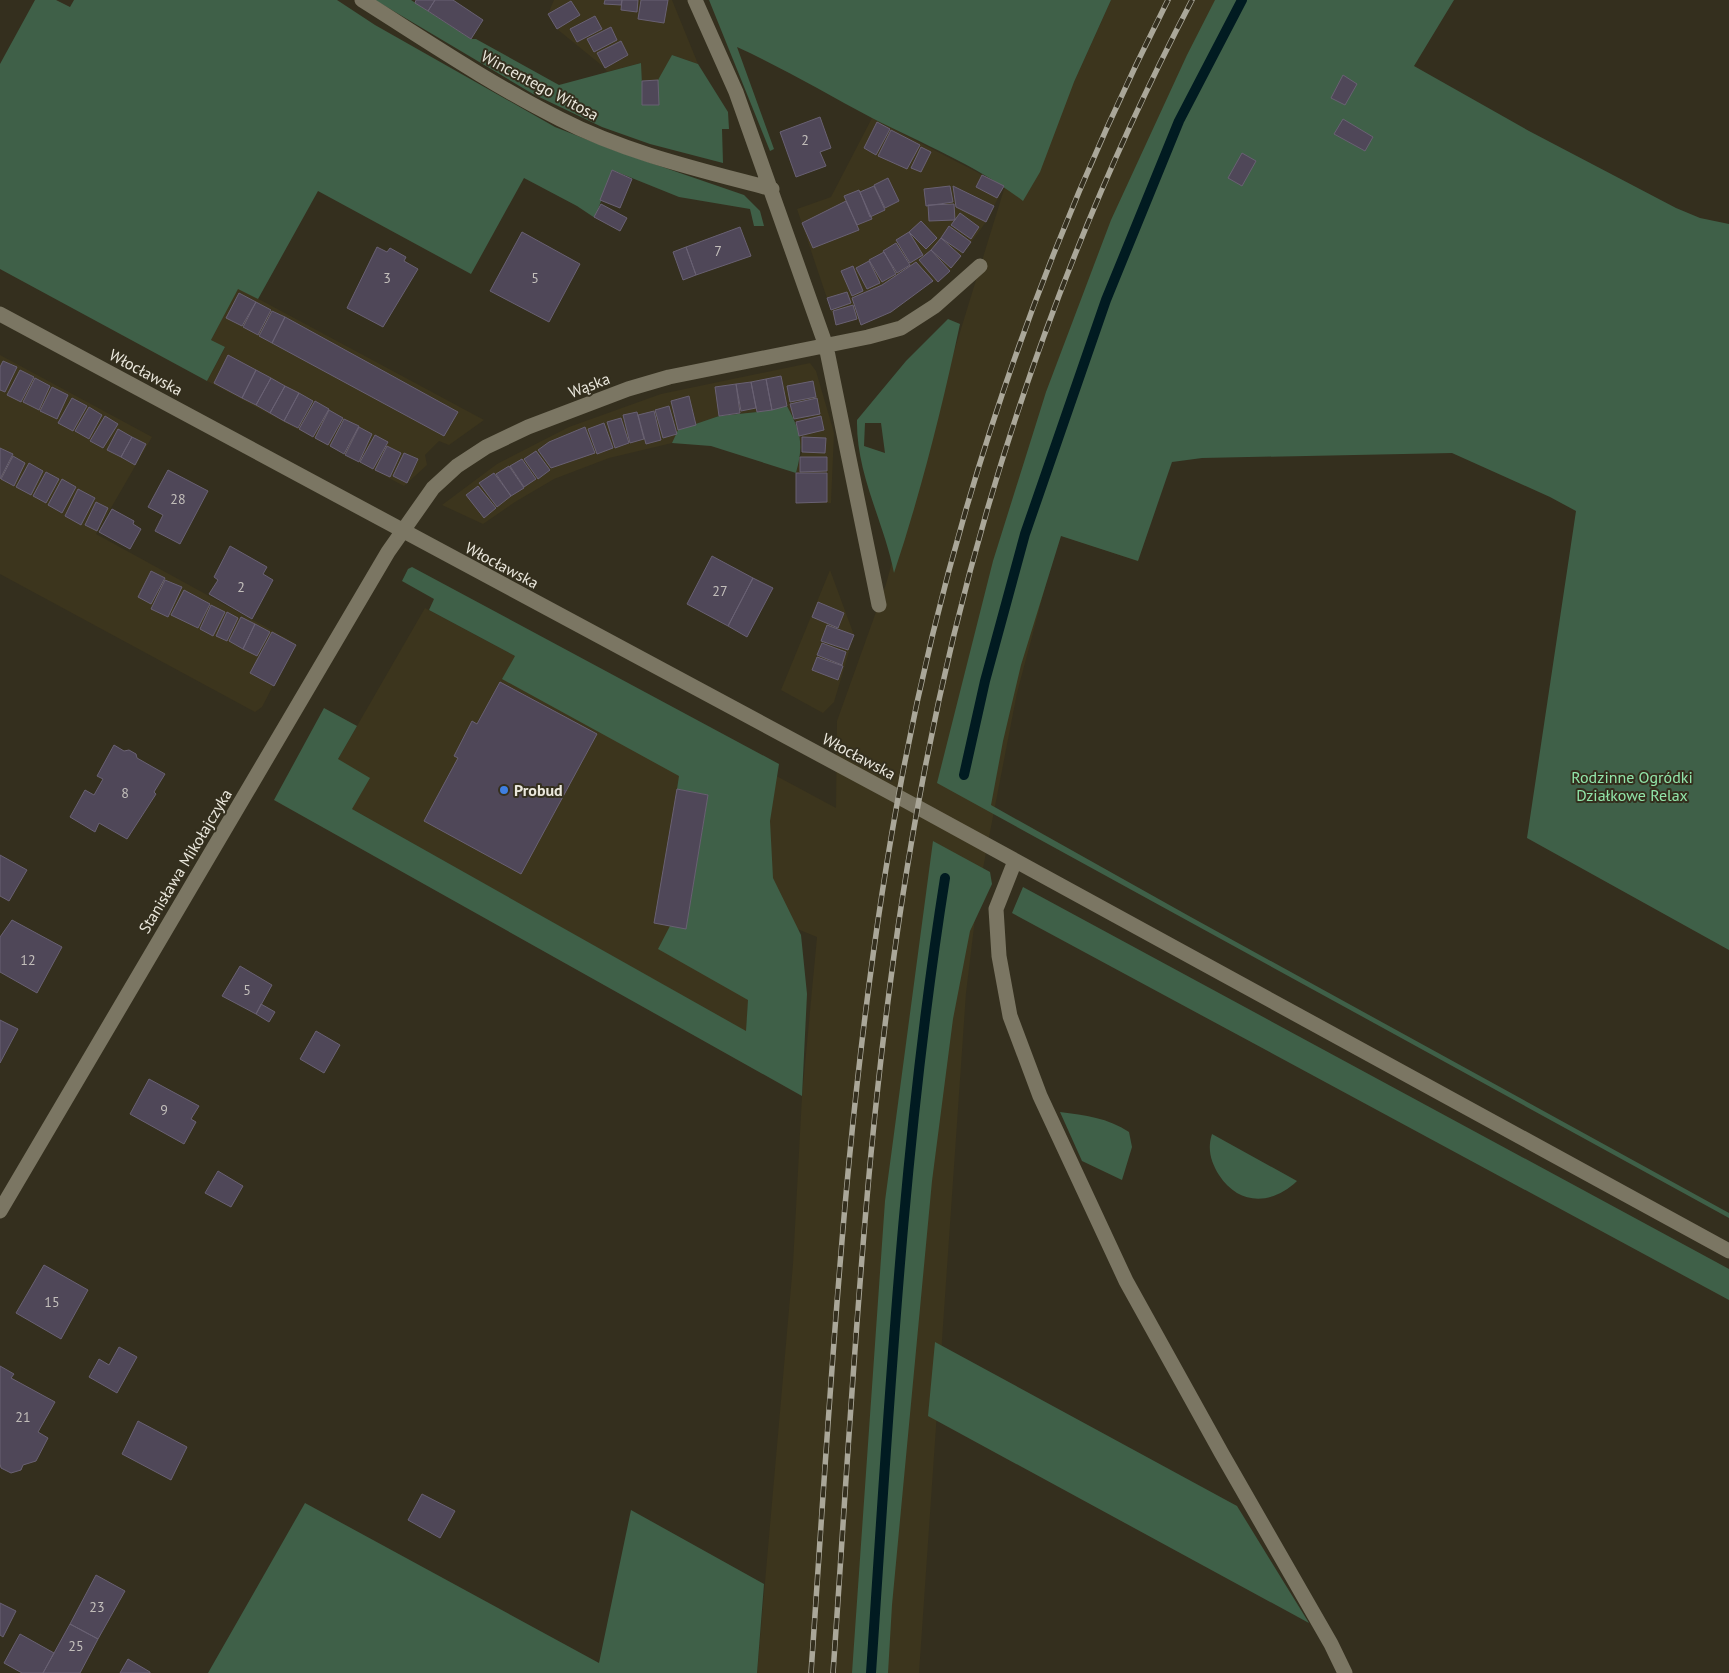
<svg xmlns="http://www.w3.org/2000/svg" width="1729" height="1673" viewBox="0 0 1729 1673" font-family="'PT Sans',sans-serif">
<rect width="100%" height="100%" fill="#342f1e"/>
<path fill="#3c351d" d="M554 0H672L698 64 672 55 659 105H642L641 63 607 72 605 68 557 29 548 14Z
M1111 0H1269L1138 561 1059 535 1017 693 978 894 966 993 919 1673H757L793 1264 802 1096 817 937 755 912 746 1032 352 809 338 759 425 608 515 656 745 759 836 808 837 721 886 584 920 462 1005 186 1074 82Z
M872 118 1004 186 986 222 950 271 938 282 933 281 891 312 861 325 857 319 836 325 797 209 831 197Z
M238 288 484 420 449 445 439 441 425 455 427 465 404 486 207 381 225 348 211 340Z
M0 355 152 437 96 534 295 643 262 707 255 712 0 574Z
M810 363 816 371 834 433 831 503H796V473L802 452 796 422 787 406 757 412 719 416 679 430 672 443 609 458 554 479 515 502 483 524 442 505 497 464 569 427 661 394Z
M830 570 854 635 834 702 823 713 781 690Z"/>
<path fill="#3f6048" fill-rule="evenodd" d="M35 0H56L70 7 74 0H337L375 25 555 127 616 151 744 195 760 211 764 226H754L750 209 679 197 612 170 595 218 577 206 524 178 471 274 318 191 258 299 238 289 211 340 225 347 207 381 0 269V64Z
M375 0H411L471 39H476L559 85 641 63 643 105H658V80L672 55 698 64 728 112 729 129H722L723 163 650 144 602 127 533 94Z
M709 0H1111L1074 82 1040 172 1023 201C978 166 923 144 872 118 827 94 783 68 737 47L774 149 770 151Z
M1215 0H1454L1414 66 1529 131 1676 208 1700 218 1729 224V950L1527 838 1576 511 1550 497 1452 453 1202 458 1172 462 1138 561 1061 536 1021 665 1003 741 991 805 1189 916 1729 1213V1218L937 783 993 561 1046 392 1111 220 1187 55Z
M948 319 960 324C942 408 921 492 894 573 884 522 856 474 857 420L906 361ZM865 423H881L885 453 864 446Z
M787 406C801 432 804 444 796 473L711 446 672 443 678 430 719 416 757 412Z
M412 567 779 764 770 821 773 878 801 935 807 994 802 1096 274 800 324 708 357 726 338 759 370 778 352 809 746 1031 748 1000 658 949 670 926 686 928 708 795 677 789 679 776 502 679 515 656 429 610 434 599 402 581 408 569Z
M933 841 990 872 992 884 970 931 953 1019 932 1181 892 1605 888 1673H852L885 1201Z
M1023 887 1729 1269V1300L1012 913Z
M1060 1112C1085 1115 1108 1118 1129 1132L1132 1147 1122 1180 1082 1161Z
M1212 1134 1297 1181C1272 1205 1239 1206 1219 1175 1211 1162 1207 1149 1212 1134Z
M935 1342 1237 1506 1309 1623 928 1416Z
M305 1503 599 1663 631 1510 764 1584 757 1673H208Z"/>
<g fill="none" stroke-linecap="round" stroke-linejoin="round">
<path stroke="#011b21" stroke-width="10" d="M964 775 985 681 1025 534 1106 300 1179 121 1242 0
M871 1673C889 1408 903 1141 945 878"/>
</g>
<path fill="#4f4758" stroke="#696173" d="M416 0H435L428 11 415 3Z
M435 0H453L483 20 471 39 428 11Z
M605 0H622L621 5 604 4Z
M622 0H638L637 12 621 10Z
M641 0H668L664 23 638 19Z
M571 1 580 15 557 29 548 14Z
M595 16 602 29 577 42 570 29Z
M611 27 617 40 594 52 587 39Z
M621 41 628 55 605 68 597 53Z
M1343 75 1357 84 1345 105 1331 98Z
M658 80 659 105H642V81Z
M820 117 831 148 820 152 826 166 796 177 780 132Z
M1343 119 1373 137 1365 151 1334 134Z
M877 122 890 129 876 155 864 148Z
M891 130 920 145 907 169 878 156Z
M921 147 931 152 921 172 911 168Z
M1242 153 1256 161 1242 186 1228 178Z
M612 170 632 179 620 208 600 200Z
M982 175 1004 186 997 198 976 187Z
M888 178 899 201 885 208 874 185Z
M874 186 885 210 870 217 860 192Z
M950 186 953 202 926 206 924 189Z
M953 186 994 206 986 222 956 207Z
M859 190 872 219 857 225 844 196Z
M846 201 859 230 813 248 802 223Z
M601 204 627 218 620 231 594 217Z
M954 204 955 220 929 221 928 205Z
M960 213 979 227 971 239 951 225Z
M921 221 937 238 926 249 909 232Z
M949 226 971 242 963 253 941 238Z
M740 227 751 256 696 275 686 247Z
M522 232 580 264 549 322 490 291Z
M909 232 923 255 910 263 896 240Z
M941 238 961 256 951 268 931 250Z
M896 243 910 265 897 273 883 251Z
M377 247 387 252 390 248 406 257 404 261 418 269 383 327 347 308Z
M686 247 696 275 683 280 673 252Z
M931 250 950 271 938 282 919 260Z
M884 252 896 274 882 282 869 260Z
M869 261 880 283 867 289 856 268Z
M916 262 933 281 891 312 861 325 852 298 882 285Z
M853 266 863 291 852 296 841 271Z
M847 292 851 303 831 310 827 298Z
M239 293 256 302 242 326 226 318Z
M256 302 271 310 258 335 243 327Z
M853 305 857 319 836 325 833 311Z
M272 311 285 317 272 343 259 336Z
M285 317 458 412 444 436 272 343Z
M228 355 256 370 242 398 214 383Z
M3 361 17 367 5 392 0 390V367Z
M20 370 34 377 21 402 7 395Z
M256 370 271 378 256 405 242 398Z
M781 376 787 406 772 410 766 379Z
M35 378 50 386 39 410 23 402Z
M271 378 285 386 270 413 256 405Z
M766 379 772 410 757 412 751 382Z
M813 381 816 397 790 402 787 386Z
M751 382 756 408 741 411 736 384Z
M736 384 740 413 719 416 715 387Z
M285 386 299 393 284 421 270 413Z
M52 387 68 395 57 419 40 411Z
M299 393 313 401 298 428 284 421Z
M689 396 696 425 678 430 671 401Z
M72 398 87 406 73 431 58 423Z
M817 398 820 414 794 419 790 404Z
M315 401 329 409 313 437 299 429Z
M669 406 677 434 663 438 655 410Z
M89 407 102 415 89 439 75 431Z
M329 410 343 418 328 445 315 438Z
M654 411 661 440 646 444 638 415Z
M637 412 644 439 630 443 623 415Z
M105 416 118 424 103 448 90 441Z
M821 416 824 430 799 436 796 422Z
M621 418 629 443 615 448 607 422Z
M344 419 359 426 344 454 330 446Z
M604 423 613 448 597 454 588 429Z
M359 427 372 434 359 462 345 455Z
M585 427 595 453 551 468 538 450 549 442Z
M118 429 132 437 121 457 107 450Z
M375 435 388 442 373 469 360 462Z
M132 437 146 444 135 465 121 457Z
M802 437 826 438 825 453 802 452Z
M387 446 401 453 390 477 375 470Z
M0 448 13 454 0 479Z
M536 451 550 470 538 479 524 459Z
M404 453 418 459 407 483 393 476Z
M13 456 25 463 14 486 1 479Z
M800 457H827V471L800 472Z
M522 459 536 479 524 487 510 466Z
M29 463 43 471 31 495 16 487Z
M509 466 524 488 511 496 496 474Z
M168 470 208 491 180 544 155 531 163 515 148 507Z
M46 472 59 479 46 503 33 496Z
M494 473 511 496 497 507 479 483Z
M796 473H827V502L796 503Z
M62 479 76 487 62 513 48 505Z
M478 486 496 508 484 518 466 495Z
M78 489 95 498 81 525 65 516Z
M96 502 108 508 97 531 85 525Z
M112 509 134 521 133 524 141 529 130 549 99 532Z
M230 546 267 567 263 574 273 580 252 619 209 594 218 580 214 577Z
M712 556 753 578 728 626 687 604Z
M151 571 165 578 151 604 138 597Z
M753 578 773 588 747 637 728 626Z
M165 580 182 587 168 617 151 609Z
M184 590 210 604 198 628 171 615Z
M818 602 844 613 838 628 812 617Z
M211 605 225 612 213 636 200 629Z
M227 612 238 618 227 641 216 636Z
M241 617 255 624 243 649 229 641Z
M255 624 270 632 257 656 243 649Z
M827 625 854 635 848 650 821 641Z
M272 632 296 645 274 686 250 673Z
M822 643 846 652 842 665 817 655Z
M817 657 843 666 838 680 812 670Z
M500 682 597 734 521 874 424 821 458 758 454 756 472 721 477 724Z
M114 745 124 751 129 750 136 754 137 758 165 774 154 792 156 794 127 839 99 823 95 832 70 817 85 790 94 795 103 779 97 776Z
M677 789 708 795 686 929 654 923Z
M0 855 27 870 9 901 0 896Z
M12 920 62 947 37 993 0 972V937Z
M240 966 272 985 256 1014 222 996Z
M261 1004 275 1012 269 1022 256 1014Z
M0 1020 18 1029 0 1063Z
M316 1031 340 1045 324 1073 300 1059Z
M149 1079 199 1106 191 1119 196 1122 184 1144 130 1114Z
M218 1171 243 1186 231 1207 205 1193Z
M44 1265 88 1290 61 1339 16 1313Z
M119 1347 137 1357 117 1393 89 1377 99 1359 109 1365Z
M0 1366 14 1374 11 1378 55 1402 38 1432 48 1438 36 1461 23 1465 21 1470 11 1473 1 1468 0 1464Z
M138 1421 187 1447 171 1480 122 1454Z
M422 1494 455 1511 440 1538 408 1520Z
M96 1575 125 1591 98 1639 70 1624Z
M0 1603 16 1611 3 1637 0 1635Z
M70 1624 98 1639 80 1673H43Z
M20 1634 54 1653 43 1673H22L4 1663Z
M128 1659 150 1672V1673H120Z"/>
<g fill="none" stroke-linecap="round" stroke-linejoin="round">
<path stroke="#7b7663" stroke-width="15" d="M362 0C427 41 492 85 560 119 626 153 701 170 772 189
M695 0 736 92 826 346 879 605
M0 314 908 802 1729 1251
M1015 861 996 909 999 956 1010 1016 1040 1096 1126 1281 1222 1454 1331 1644 1345 1673
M0 1211 388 552 433 488 457 466 486 447 528 427 628 389 669 377 868 337 901 328 935 306 980 266"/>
<g stroke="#aaa799" stroke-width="5.5">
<path id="rail" d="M811 1673C832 1374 846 1072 902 777 953 506 1044 245 1168 0
M833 1673C854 1377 866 1077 922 784 973 511 1063 247 1192 0"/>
</g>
<use href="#rail" stroke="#342f1e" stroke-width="4" stroke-dasharray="11" stroke-linecap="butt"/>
</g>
<circle fill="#3f7fe0" stroke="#342f1e" stroke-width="2" cx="504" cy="790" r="5"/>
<g text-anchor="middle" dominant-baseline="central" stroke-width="4" stroke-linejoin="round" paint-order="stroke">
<g font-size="14" fill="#c3bfbb">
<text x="805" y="140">2</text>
<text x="718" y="251">7</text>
<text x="387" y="278">3</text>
<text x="535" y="278">5</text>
<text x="178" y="499">28</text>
<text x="241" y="587">2</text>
<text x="720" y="591">27</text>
<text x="125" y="793">8</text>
<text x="28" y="960">12</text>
<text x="247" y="990">5</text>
<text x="164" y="1110">9</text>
<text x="52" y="1302">15</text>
<text x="23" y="1417">21</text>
<text x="97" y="1607">23</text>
<text x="76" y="1646">25</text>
</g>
<g font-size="16" fill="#eae7dc" stroke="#342f1e">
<text transform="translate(540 85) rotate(28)">Wincentego Witosa</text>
<text transform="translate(146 372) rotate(28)">Włocławska</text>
<text transform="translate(589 385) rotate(-21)">Wąska</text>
<text transform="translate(502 565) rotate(28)">Włocławska</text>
<text transform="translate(859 756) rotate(28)">Włocławska</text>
<text transform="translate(185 861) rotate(-59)">Stanisława Mikołajczyka</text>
</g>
<g font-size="16" fill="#92e6aa" stroke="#342f1e">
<text x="1632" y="777">Rodzinne Ogródki<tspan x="1632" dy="18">Działkowe Relax</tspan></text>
</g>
<g font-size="16" font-weight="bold" fill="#eae7dc" stroke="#342f1e" text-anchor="start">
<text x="514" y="790">Probud</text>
</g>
</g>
</svg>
